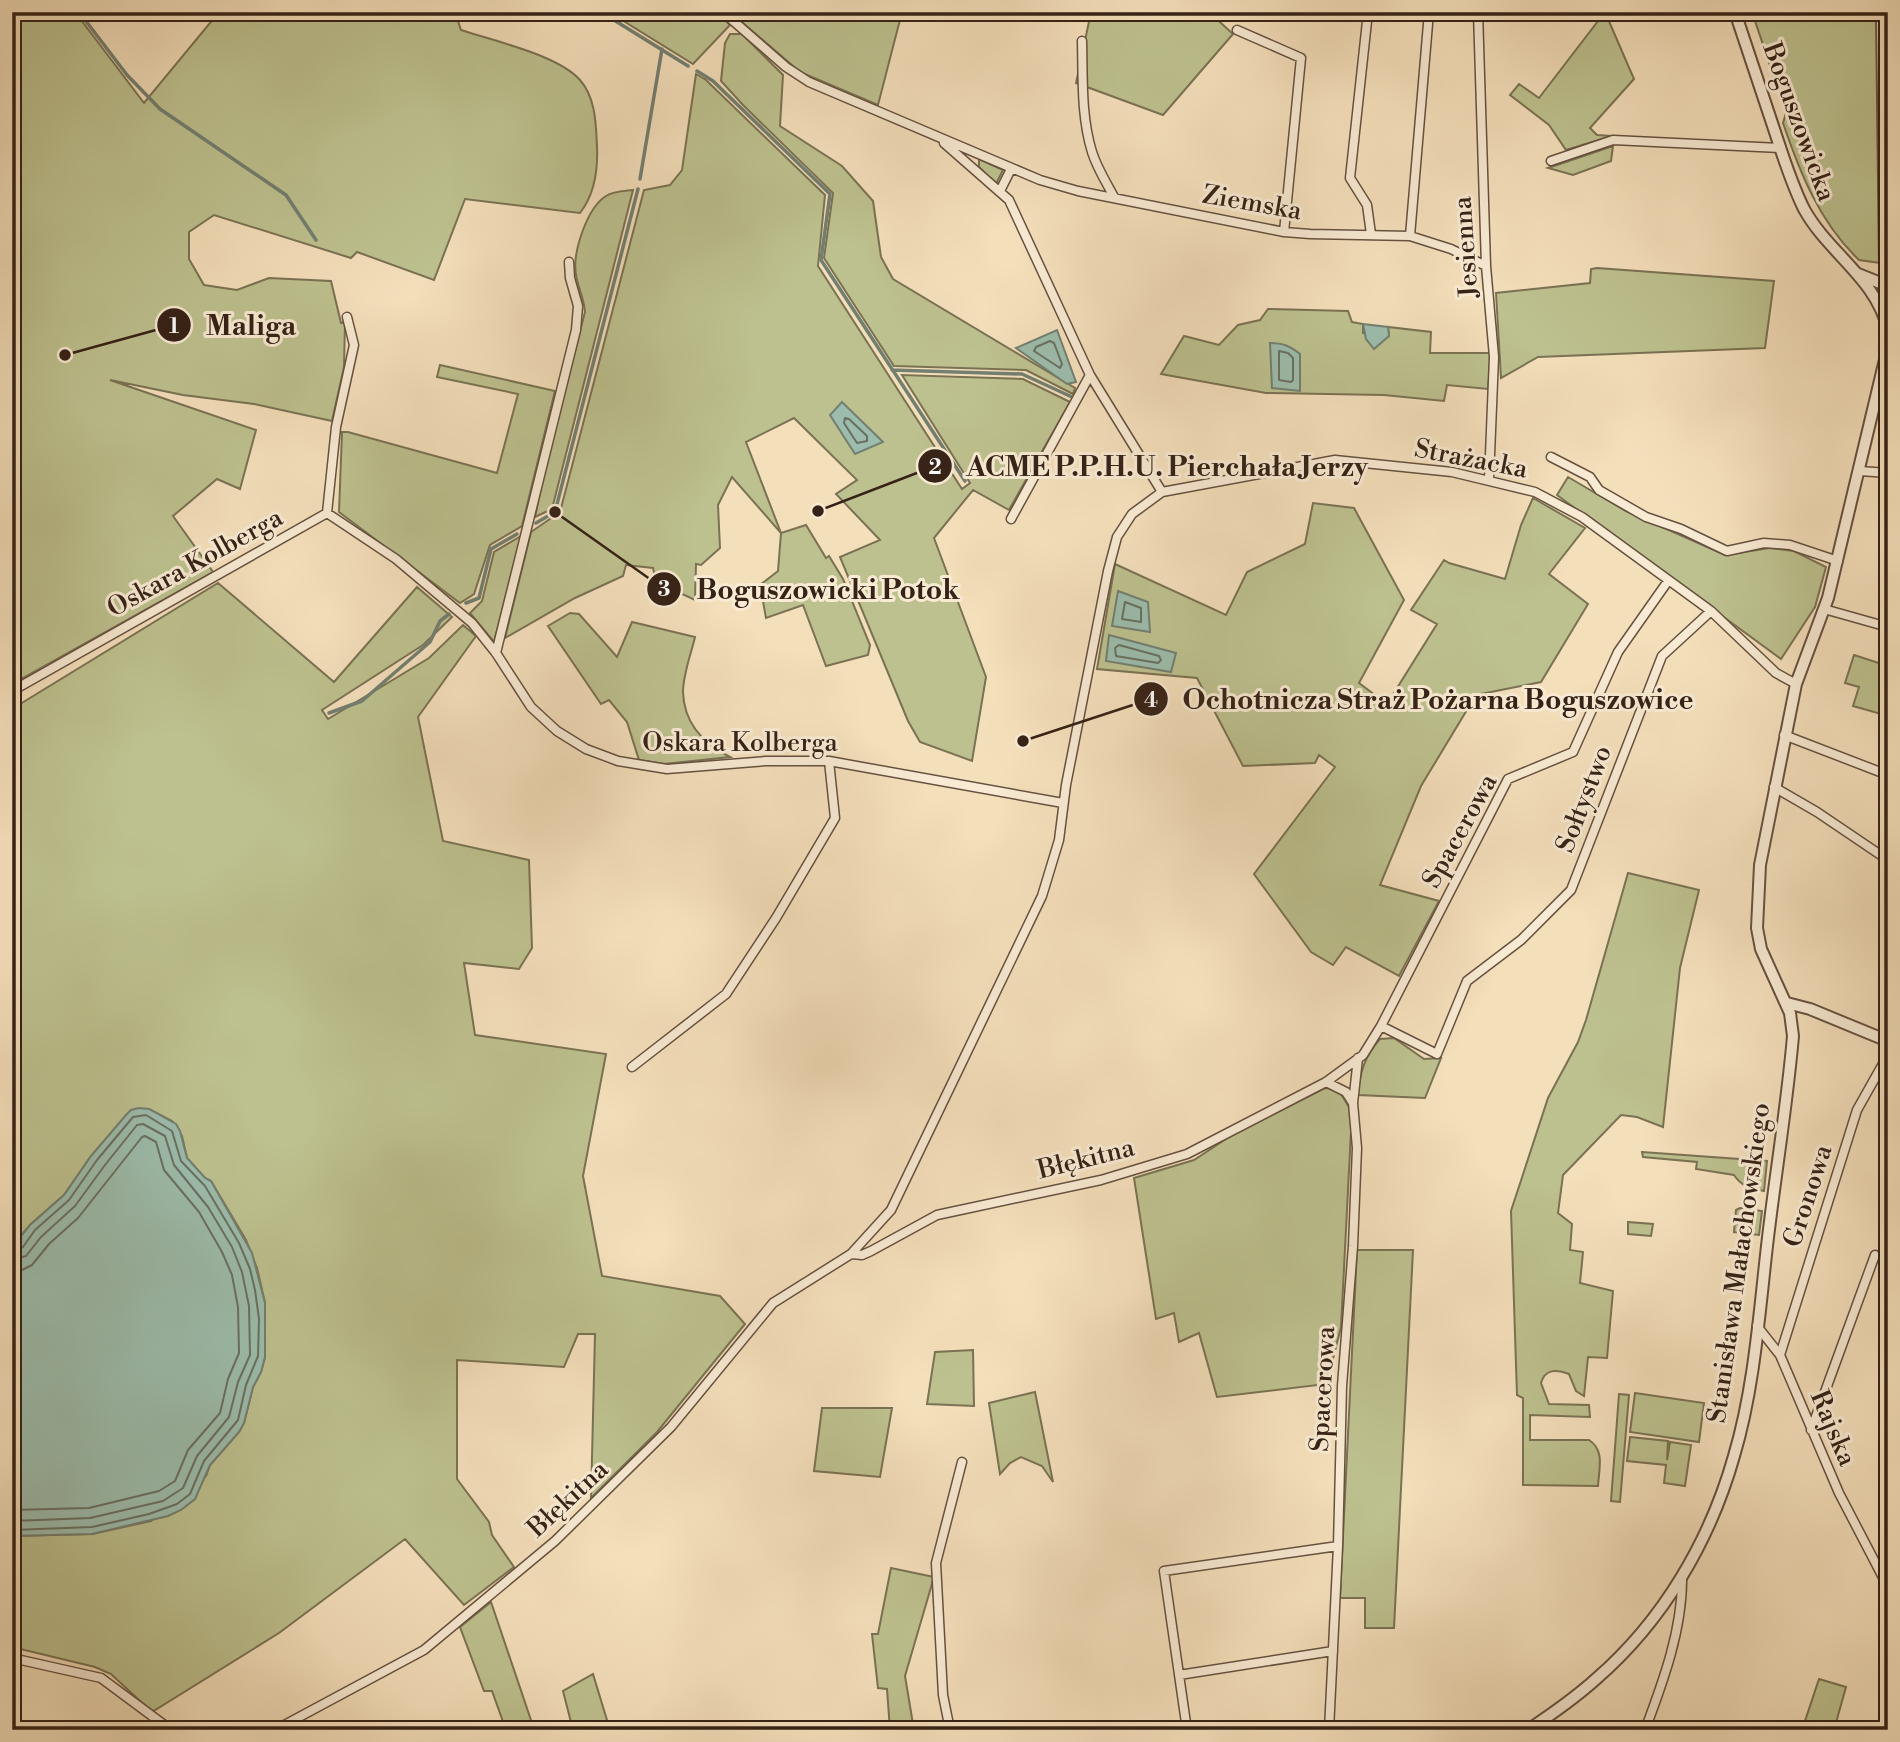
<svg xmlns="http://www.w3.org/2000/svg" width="1900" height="1742" viewBox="0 0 1900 1742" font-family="'Libre Bodoni',serif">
<rect width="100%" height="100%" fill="#f4dfbb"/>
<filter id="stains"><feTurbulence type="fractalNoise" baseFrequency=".00286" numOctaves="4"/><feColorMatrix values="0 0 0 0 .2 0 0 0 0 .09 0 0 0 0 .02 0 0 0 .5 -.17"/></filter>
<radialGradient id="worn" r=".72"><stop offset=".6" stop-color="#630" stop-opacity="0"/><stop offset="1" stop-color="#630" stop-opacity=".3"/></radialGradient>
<path fill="#bdc18f" stroke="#7a7253" stroke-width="2" d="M12 12H75L144 103 219 12H455L461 30C494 41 558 55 580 80 596 98 596 125 597 147 598 171 595 194 580 213L465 199 434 280 357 252 351 258 214 215 189 232V259L204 285 237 290 269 278 331 281 341 323 345 322 344 367 332 421 254 404 183 395 110 380 256 430 240 489 217 479 173 516 213 572 12 684Z
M609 12H717L730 25 693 64Z
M730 12H902L878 105 800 72Z
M1091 12H1209L1233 34 1163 115 1076 83Z
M1605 12 1634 79 1590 128 1597 135 1612 136 1566 150 1549 125 1510 95 1519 84 1539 98Z
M1752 12H1888V264L1859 260C1820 223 1800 173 1783 123L1786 113Z
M730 34H742L783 75 780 126 842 166 873 201 881 257 893 279 1075 388 1073 394 1026 370 894 366 824 258 833 193 743 105 721 81 725 43Z
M696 74 706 80 825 195 818 266 962 489 970 483 902 375 1023 379 1070 402 1009 510 973 490 934 538 986 677 972 761 920 742 908 721 840 557 880 540 836 494 857 480 794 418 746 442 781 533 806 525 826 558 829 556 843 579 870 645 868 655 826 666 803 605 766 618 760 585 778 571 781 533 732 477 718 505 720 548 701 565 696 564 695 600 656 582 653 568 626 565 623 576 575 598 505 638 531 532 560 512 644 190 670 185 682 170Z
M1613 146 1611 161 1573 175 1548 168Z
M979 159 1003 170 996 184 979 167Z
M633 190 552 509 535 517 545 468 585 312C584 298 578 288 576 275 572 253 587 208 606 196 613 191 624 191 633 190Z
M1597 268 1774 281 1765 348 1538 357 1501 378 1496 293 1590 283 1591 269Z
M1268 309 1348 311 1352 322 1363 324V333L1389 336 1388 327 1431 332 1430 353H1491L1488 389 1447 385 1444 401 1384 395 1266 393 1161 374 1184 336 1219 345 1238 325 1260 320Z
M440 365 555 391 522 526 490 545 474 594 460 603 339 512 342 432H348L497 473 518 394 437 377Z
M1568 477 1626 511 1725 555 1770 548 1794 551 1826 567 1815 607 1781 659 1557 495Z
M1533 498 1585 528 1549 574 1588 604 1541 682 1476 695 1421 786 1380 885 1439 901 1399 976 1346 947 1333 965 1311 952 1254 874 1335 767 1319 755 1315 763 1243 766 1197 678 1097 669 1115 564 1226 615 1247 572 1305 544 1313 503 1354 508 1404 600 1359 683 1387 704 1437 624 1411 610 1444 560 1449 563 1505 579 1521 525Z
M521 536 494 642 470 613 482 601 494 552Z
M218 583 334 682 417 587 452 617 423 645 322 710 328 719 429 658 463 625 476 636 418 717 443 841 529 860 532 948 519 969 464 963 475 1035 606 1054 583 1176 602 1276 720 1296 745 1324 657 1432 591 1498 595 1334H578L564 1367 457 1360V1479L489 1522 492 1535 514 1567 464 1605 405 1539 279 1633 152 1712 111 1674 95 1667 12 1647V1536L92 1534 151 1521 206 1476 210 1465 239 1432 244 1423 253 1387 261 1372 265 1357V1303L257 1268 246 1240 211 1181 205 1178 187 1158 182 1136 172 1121 149 1109 131 1110 91 1156 64 1195 30 1225 12 1247V709Z
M570 613 579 614 617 657 632 622 695 637C691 654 683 675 683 692 684 723 704 744 730 757L664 764 639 760 627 722 609 700 601 704 548 626Z
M1854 655 1888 666V716L1853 706 1859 687 1845 683Z
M1628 873 1699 890 1680 968 1663 1127 1637 1117 1621 1115 1563 1175 1558 1213 1572 1224 1570 1250 1583 1252 1580 1283 1613 1291 1607 1358 1588 1357 1584 1396 1576 1391 1569 1374C1556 1369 1545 1369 1541 1383L1549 1404 1589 1405 1590 1417 1530 1415V1440H1589C1605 1450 1599 1469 1598 1486L1523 1485V1398L1517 1395 1511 1211 1548 1098 1578 1042 1586 1020Z
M1394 1038 1424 1059 1441 1058 1425 1098 1358 1095C1359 1074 1365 1055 1380 1039Z
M1325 1088 1338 1089 1352 1112 1341 1327 1322 1402 1317 1385 1217 1397 1199 1333 1179 1342 1174 1313 1156 1319 1134 1178 1194 1160 1232 1135Z
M1642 1152 1767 1161 1764 1191C1750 1188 1742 1187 1734 1175L1696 1169 1697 1162 1643 1157Z
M1740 1208 1762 1211 1759 1235 1734 1232 1736 1210Z
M1628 1222 1653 1224 1651 1236 1628 1234Z
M1357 1250H1413L1394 1628H1365V1598H1340Z
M973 1350 974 1406 927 1404 935 1352Z
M1035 1392 1053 1482 1042 1466 1021 1457 1010 1463 1000 1474 989 1403Z
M1635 1393 1704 1403 1699 1442 1630 1432Z
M1619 1394 1629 1395 1620 1502 1611 1501Z
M822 1408H892L880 1477 814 1471Z
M1630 1437 1668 1441 1667 1460 1670 1442 1691 1445 1685 1486 1664 1483 1666 1465 1627 1461Z
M891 1568 934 1577 905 1676 914 1730H890L887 1689 878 1688 872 1634H878Z
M491 1602 534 1729 535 1730H506L492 1691H484L460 1627Z
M593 1674 610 1730H573L563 1691Z
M1819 1679 1846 1687 1834 1730H1802Z
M750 1722 751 1730H707L706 1727Z"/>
<path fill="#9cbdad" stroke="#737f71" stroke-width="2" d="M1363 324 1388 327 1389 336 1374 349 1366 339Z
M1057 330 1076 382 1067 384 1016 348Z
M1270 343C1283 343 1290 346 1300 354V391L1272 388Z
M842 402 883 442 855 454 830 415Z
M1118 591 1148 602 1150 632 1112 626Z
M1109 635 1176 653 1171 672 1106 661Z
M139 1108 149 1109 176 1124 180 1131 187 1158 205 1178 211 1181 252 1253 265 1303V1357L261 1372 253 1387 244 1423 239 1432 210 1465 195 1499 181 1510 168 1516 92 1534 12 1536V1247L30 1225 64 1195 91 1156 126 1115 131 1110Z"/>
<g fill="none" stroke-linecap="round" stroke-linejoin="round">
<path stroke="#697062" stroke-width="2" d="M1050 341 1054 343 1062 364 1060 368 1034 351 1036 347Z
M1279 351 1288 353 1293 358V380L1291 382 1279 380Z
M845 418 849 419 867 436V441L857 443 844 423Z
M1125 602 1141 608V622L1122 619Z
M1119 645 1159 656 1161 660 1158 663 1116 656 1115 648Z
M12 1251 23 1247 35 1230 69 1200 97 1160 133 1117 146 1115 172 1131 181 1161 205 1186 239 1243 250 1269 255 1290 259 1319 258 1356 246 1385 238 1420 204 1461 190 1494 177 1504 149 1514 92 1527 12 1530
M12 1260 26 1256 41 1237 75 1206 105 1165 137 1125 143 1124 165 1136 174 1165 208 1207 232 1247 242 1272 249 1306 250 1355 238 1382 229 1417 197 1456 183 1488 163 1501 90 1518 12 1521
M12 1271 22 1270 32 1265 49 1244 78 1218 142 1137 145 1136 156 1142 164 1170 199 1212 222 1252 232 1275 238 1307 239 1353 228 1379 220 1413 188 1450 175 1481 159 1491 89 1508 12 1510"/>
<path stroke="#737f71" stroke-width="3.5" d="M79 12 127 75 160 109 286 195 316 240
M601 12 688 66
M697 71 713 81 830 194 821 260 965 481
M640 179 662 49
M892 370 1022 374 1072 397
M536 523 555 512 638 189
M466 603 479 598 491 549 517 534
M329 713 362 701 430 642 440 621 449 614"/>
<g stroke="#665140" stroke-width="10">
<path id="pedestrian" d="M1880 12 1883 266"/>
</g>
<g stroke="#665140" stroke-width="11">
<path id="minor" d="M723 12 786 67 809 82 1040 180 1078 191 1284 232 1310 234 1410 236 1451 249 1486 266
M1368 12 1350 178 1367 205 1371 234
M1478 12 1486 266 1494 357 1489 479
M1237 30 1301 58 1284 232
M1082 41C1083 79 1081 116 1092 152 1097 168 1106 182 1114 197
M944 143 1009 200 1090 375 1162 492
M1551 161 1613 140 1781 148
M1000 191 1011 169
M1410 236 1429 12
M1551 457 1590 477 1599 490 1646 517 1681 529 1727 551 1764 543 1790 545 1838 561
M1860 471 1888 473
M327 513 336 427 354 345 347 317
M1011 519 1090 375
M1824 609 1888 627
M496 653 576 330 578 306 570 278 569 262
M12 691 327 513 396 559 472 623 496 653 531 707 557 731 586 749 618 761 667 769 766 761H829L1063 803
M1784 735 1888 775
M1774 787 1817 812 1888 860
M1381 1026 1508 779 1573 752 1618 652 1668 581
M632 1067 726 994 776 918 835 818 829 761
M1326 1082 1346 1092 1353 1103 1357 1148 1353 1246 1342 1386 1338 1546 1329 1730
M1353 1103 1358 1058
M851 1254 862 1255 871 1251 937 1215 1101 1180 1187 1154 1326 1082 1363 1055 1381 1026 1437 1054 1467 981 1521 940 1571 890 1662 656 1711 611
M1757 1326 1780 1355 1839 1493 1888 1587
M1780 1355 1857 1110 1888 1055
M1811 1430 1875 1255
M12 1658 101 1678 171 1730
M1179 1675 1333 1651
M275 1730 424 1650 555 1541 671 1427 773 1303 851 1254 891 1210 1042 896 1059 840 1066 785 1108 571 1117 537 1132 514 1162 492 1335 460 1452 472 1535 492 1582 517 1711 611 1776 673 1796 684
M950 1730 943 1695 936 1563 962 1462
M1187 1730 1164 1571 1338 1546
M1645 1730C1663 1682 1683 1628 1682 1576"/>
</g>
<g stroke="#665140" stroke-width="14">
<path id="tertiary" d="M1735 12C1748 51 1761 90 1774 129 1783 156 1791 183 1804 209 1828 253 1877 279 1888 330
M1858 274 1888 286
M1787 1003 1810 1009 1888 1041
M1528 1730C1552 1714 1575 1698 1596 1679 1663 1621 1710 1541 1734 1456 1754 1389 1759 1316 1767 1246 1775 1176 1787 1106 1793 1036L1790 1013 1761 949 1757 928 1760 865 1796 684 1828 598 1888 347"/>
</g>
<use href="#pedestrian" stroke="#f8ead3" stroke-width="6"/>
<use href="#minor" stroke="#f8ead3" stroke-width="8"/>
<use href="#tertiary" stroke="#f8ead3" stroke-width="10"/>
</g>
<g text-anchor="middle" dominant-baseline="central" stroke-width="6" stroke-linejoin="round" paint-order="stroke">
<g font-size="26" fill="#362217" stroke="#f8ead3">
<text transform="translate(1799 122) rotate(70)">Boguszowicka</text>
<text transform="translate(1252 203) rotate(10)">Ziemska</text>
<text transform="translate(1466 247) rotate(-94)">Jesienna</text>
<text transform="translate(1471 459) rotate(11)">Strażacka</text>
<text transform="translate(195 563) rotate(-29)">Oskara Kolberga</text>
<text x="740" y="743">Oskara Kolberga</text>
<text transform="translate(1584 799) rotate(-69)">Sołtystwo</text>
<text transform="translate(1460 831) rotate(-61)">Spacerowa</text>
<text transform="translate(1086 1159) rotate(-14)">Błękitna</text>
<text transform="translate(1808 1196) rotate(-72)">Gronowa</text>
<text transform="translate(1739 1263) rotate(-82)">Stanisława Małachowskiego</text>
<text transform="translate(1323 1389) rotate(-87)">Spacerowa</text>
<text transform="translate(1833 1428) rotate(67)">Rajska</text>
<text transform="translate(568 1499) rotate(-43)">Błękitna</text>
</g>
</g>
<path fill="none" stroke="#362217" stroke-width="2.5" d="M65 355L174 325M818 511L935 466M555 512L664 589M1023 741L1151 699"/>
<g fill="#362217" stroke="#f8ead3" stroke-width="2.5">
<circle cx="65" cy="355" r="7"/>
<circle cx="818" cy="511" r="7"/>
<circle cx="555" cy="512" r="7"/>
<circle cx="1023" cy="741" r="7"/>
<circle cx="174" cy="325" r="18"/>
<circle cx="935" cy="466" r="18"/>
<circle cx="664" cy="589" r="18"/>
<circle cx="1151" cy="699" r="18"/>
</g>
<g font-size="21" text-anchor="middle" font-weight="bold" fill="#fff">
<text x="174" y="333">1</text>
<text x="935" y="474">2</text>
<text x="664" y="596">3</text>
<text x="1151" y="707">4</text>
</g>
<g font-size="28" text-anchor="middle" font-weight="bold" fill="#362217" stroke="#f8ead3" stroke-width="6" stroke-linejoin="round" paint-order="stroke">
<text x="251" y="335">Maliga</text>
<text x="1167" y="476">ACME P.P.H.U. Pierchała Jerzy</text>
<text x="828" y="599">Boguszowicki Potok</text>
<text x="1438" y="709">Ochotnicza Straż Pożarna Boguszowice</text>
</g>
<rect width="1900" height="1742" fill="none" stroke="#f4dfbb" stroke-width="42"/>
<rect x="14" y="14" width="1872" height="1714" fill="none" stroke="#362217" stroke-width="3.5"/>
<rect x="21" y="21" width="1858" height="1700" fill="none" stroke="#362217" stroke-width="2"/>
<rect width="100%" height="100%" filter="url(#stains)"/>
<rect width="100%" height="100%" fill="url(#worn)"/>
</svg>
